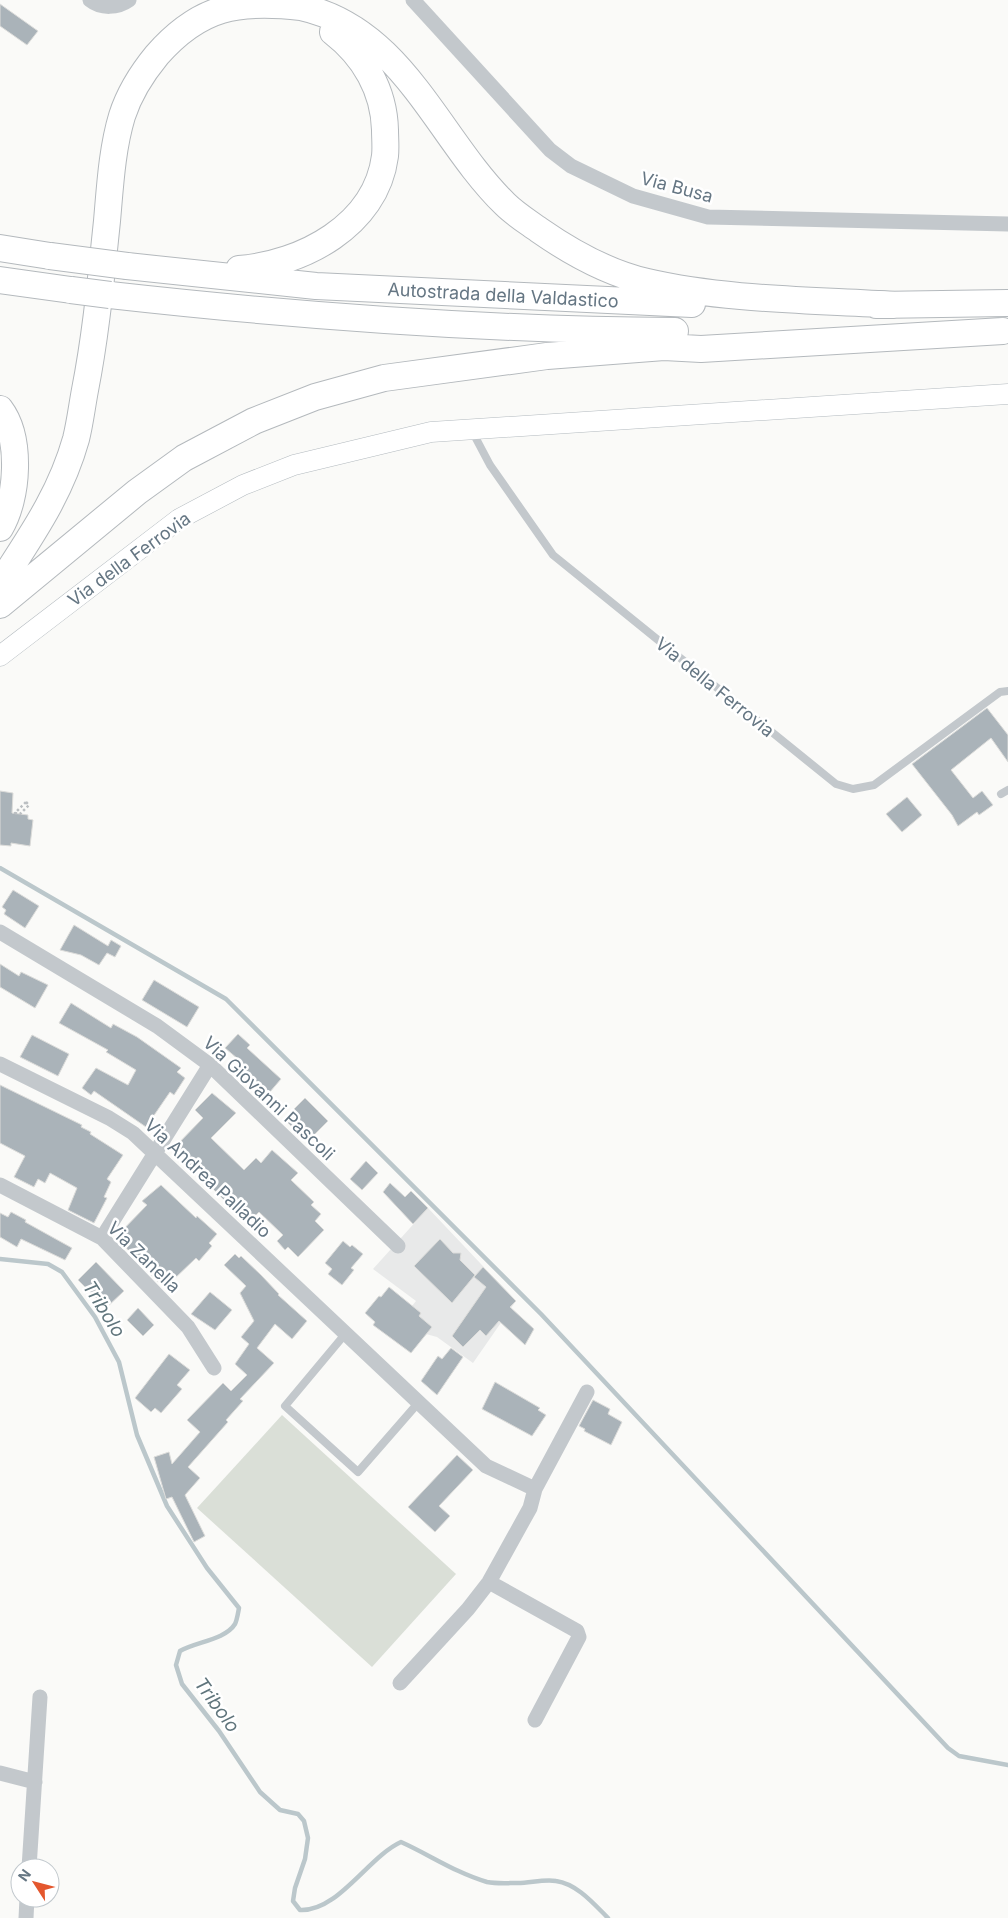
<svg xmlns="http://www.w3.org/2000/svg" width="1008" height="1918" viewBox="0 0 1008 1918" font-family="Inter,sans-serif">
<rect width="100%" height="100%" fill="#fafaf8"/>
<path fill="#e8e9e9" d="M428 1208 516 1301 473 1363 437 1337 426 1334 419 1316 421 1313 412 1306 416 1301 373 1269Z"/>
<path fill="#dadfd7" d="M282 1415 456 1574 372 1667 197 1508Z"/>
<g fill="none" stroke-linecap="round" stroke-linejoin="round">
<path stroke="#bbc7cb" stroke-width="4.5" d="M0 868 226 999 541 1314 948 1748 959 1756 1008 1765
M0 1259 48 1264 62 1272 95 1317 119 1362 137 1435 167 1506 207 1568 239 1608C238 1613 237 1620 235 1624 225 1640 195 1642 180 1651L176 1665 182 1684 219 1731 260 1792 280 1810 298 1814 304 1821 308 1838 305 1859 295 1888 293 1901 300 1910C338 1912 368 1857 401 1842 430 1855 456 1873 487 1882 497 1884 508 1883 518 1883 530 1883 544 1879 556 1881 577 1884 593 1903 608 1918"/>
</g>
<path fill="#aab3b9" stroke="#dcdcda" d="M0 4 38 31 27 45 0 26Z
M987 708 1008 735V762L991 738 951 770 973 798 982 791 993 805 979 815 977 812 958 826 952 815 912 764Z
M0 791 13 793 12 813 28 815V819L33 820 30 846 11 843V846L0 845Z
M907 797 922 815 902 832 886 814Z
M13 890 39 906 25 928 4 914 6 910 2 907Z
M74 925 108 946 111 940 121 946 115 957 107 953 99 965 81 955 60 950Z
M0 964 19 976 21 972 48 985 35 1008 0 987Z
M154 980 199 1007 187 1027 142 1000Z
M71 1003 111 1028 113 1024 137 1037 181 1068 177 1072 185 1078 174 1095 170 1092 146 1127 94 1091 91 1095 82 1088 96 1068 128 1085 136 1070 106 1052 108 1050 59 1023Z
M238 1034 250 1045 247 1048 281 1079 269 1093 235 1062 238 1059 225 1048Z
M32 1035 69 1054 58 1076 20 1057Z
M0 1085 82 1125 81 1127 91 1132 90 1134 123 1155 107 1179 111 1182 104 1197 107 1198 94 1223 68 1210 77 1188 50 1173 45 1183 38 1179 34 1187 14 1177 25 1156 0 1143Z
M212 1093 236 1113 211 1138 244 1170 256 1158 261 1163 272 1150 298 1173 291 1180 314 1202 311 1205 321 1214 315 1221 324 1230 298 1257 288 1247 285 1250 277 1241 283 1235 259 1212 253 1218 249 1213 243 1219 173 1149 203 1118 195 1110Z
M305 1098 328 1121 307 1142 284 1119Z
M366 1161 378 1173 362 1190 350 1179Z
M390 1183 405 1197 411 1191 428 1208 413 1224 383 1192Z
M161 1185 196 1218 197 1216 217 1234 209 1243 212 1246 199 1261 196 1258 171 1282 167 1279 160 1284 116 1237 147 1205 142 1201Z
M11 1212 26 1220 25 1222 72 1248 65 1260 21 1239 17 1247 0 1237V1213L8 1217Z
M440 1239 453 1253H461L460 1260 475 1275 452 1303 414 1266Z
M343 1241 350 1247 352 1245 363 1254 351 1268 354 1270 342 1285 328 1274 332 1269 325 1263Z
M235 1254 239 1258 241 1256 261 1275 279 1294 278 1295 307 1321 292 1339 275 1324 257 1348 274 1363 240 1399 243 1401 226 1420 228 1422 188 1467 200 1478 185 1495 205 1536 194 1542 172 1497 166 1499 154 1457 169 1452 172 1464 200 1432 187 1420 223 1383 231 1391 247 1375 235 1364 249 1344 241 1337 254 1321 240 1293 246 1286 224 1265Z
M96 1262 124 1291 106 1308 78 1280Z
M483 1267 516 1301 510 1307 534 1329 525 1345 499 1321 486 1336 480 1330 463 1347 452 1336 486 1287 474 1277Z
M389 1287 421 1313 419 1316 432 1327 411 1353 373 1325 375 1322 365 1313 379 1296 381 1297Z
M210 1292 232 1310 215 1330 191 1314Z
M138 1308 154 1325 143 1336 127 1320Z
M451 1348 463 1357 437 1395 421 1381 438 1356 442 1359Z
M169 1354 190 1370 177 1385 182 1389 161 1413 155 1408 151 1412 135 1398Z
M495 1382 540 1408 538 1410 546 1415 532 1436 482 1409Z
M593 1400 610 1409 608 1414 622 1422 611 1445 584 1431 585 1429 579 1426Z
M457 1455 473 1470 439 1506 450 1516 435 1532 408 1507Z"/>
<g fill="none" stroke-linecap="round" stroke-linejoin="round">
<g stroke="#b3babf" stroke-width="21">
<path id="secondary" d="M0 656 179 519 243 485 294 465 431 432 1008 394"/>
</g>
<g stroke="#b4b9bd" stroke-width="28">
<path id="highway" d="M0 248 50 256
M127 266 316 286 692 304
M239 269C302 264 376 226 385 156 386 148 385 138 385 130 384 90 364 56 333 32
M0 280 71 290
M110 295C297 316 486 330 675 331
M876 305 1008 303
M0 409C22 438 18 498 0 528
M0 579 9 570C37 527 62 489 76 439 80 423 82 406 85 390 96 334 101 278 107 221 110 187 112 149 122 116 129 94 143 72 157 55 200 6 238 0 301 7 403 29 438 139 505 204 515 214 528 222 539 230 572 253 608 273 647 282 724 300 815 300 894 305
M0 605 137 492 184 458 254 421 315 397 384 378 547 356 664 347 701 349 1003 331"/>
</g>
<path stroke="#bbbfc2" stroke-width="2.5" stroke-dasharray="2.5 2.5" stroke-linecap="butt" d="M26 802 29 805 20 814 15 813Z"/>
<path stroke="#c3c8cc" stroke-width="8" d="M472 431 490 465 553 555 836 784 853 789 874 785 1000 692 1008 691
M1001 794 1008 790
M346 1333 285 1406 358 1472 419 1402"/>
<path stroke="#c3c8cc" stroke-width="15" d="M90 0C101 9 118 8 129 0
M413 0 550 150 571 166 633 196 708 217 1008 224
M0 932 157 1026 210 1065 398 1246
M0 1064 109 1118 133 1133 486 1466 535 1489 530 1508 489 1582 468 1609 400 1683
M0 1185 102 1238 188 1327 214 1368
M102 1238 210 1065
M535 1489 587 1392
M489 1582 577 1631 579 1637 535 1720
M0 1773 35 1782
M29 1868 40 1697
M26 1918 27 1898"/>
<use href="#secondary" stroke="#fff" stroke-width="20"/>
<use href="#highway" stroke="#fff" stroke-width="26"/>
<g stroke="#b4b9bd" stroke-width="28" stroke-linecap="butt">
<path id="highway-bridge" d="M50 256 127 266
M71 290 110 295"/>
</g>
<use href="#highway-bridge" stroke="#fff" stroke-width="26"/>
</g>
<g text-anchor="middle" dominant-baseline="central" stroke-width="5" stroke-linejoin="round" paint-order="stroke">
<g font-size="18" fill="#657683" stroke="#fff">
<text transform="translate(677 187) rotate(15)">Via Busa</text>
<text transform="translate(503 295) rotate(3)">Autostrada della Valdastico</text>
<text transform="translate(129 559) rotate(-36)">Via della Ferrovia</text>
<text transform="translate(715 687) rotate(39)">Via della Ferrovia</text>
<text transform="translate(269 1098) rotate(43)">Via Giovanni Pascoli</text>
<text transform="translate(208 1178) rotate(43)">Via Andrea Palladio</text>
<text transform="translate(144 1257) rotate(44)">Via Zanella</text>
</g>
<g font-size="19" font-style="italic" fill="#60757c" stroke="#fff">
<text transform="translate(104 1309) rotate(58)">Tribolo</text>
<text transform="translate(217 1705) rotate(54)">Tribolo</text>
</g>
</g>
<g transform="translate(35 1883) rotate(306)"><circle r="24" fill="#ffffff" stroke="#c1c8cd"/>
<path d="M0-4L9 19L0 12L-9 19Z" fill="#e4572e"/>
<text y="-8" font-size="14" font-weight="bold" text-anchor="middle" fill="#657683">N</text>
</g>
</svg>
